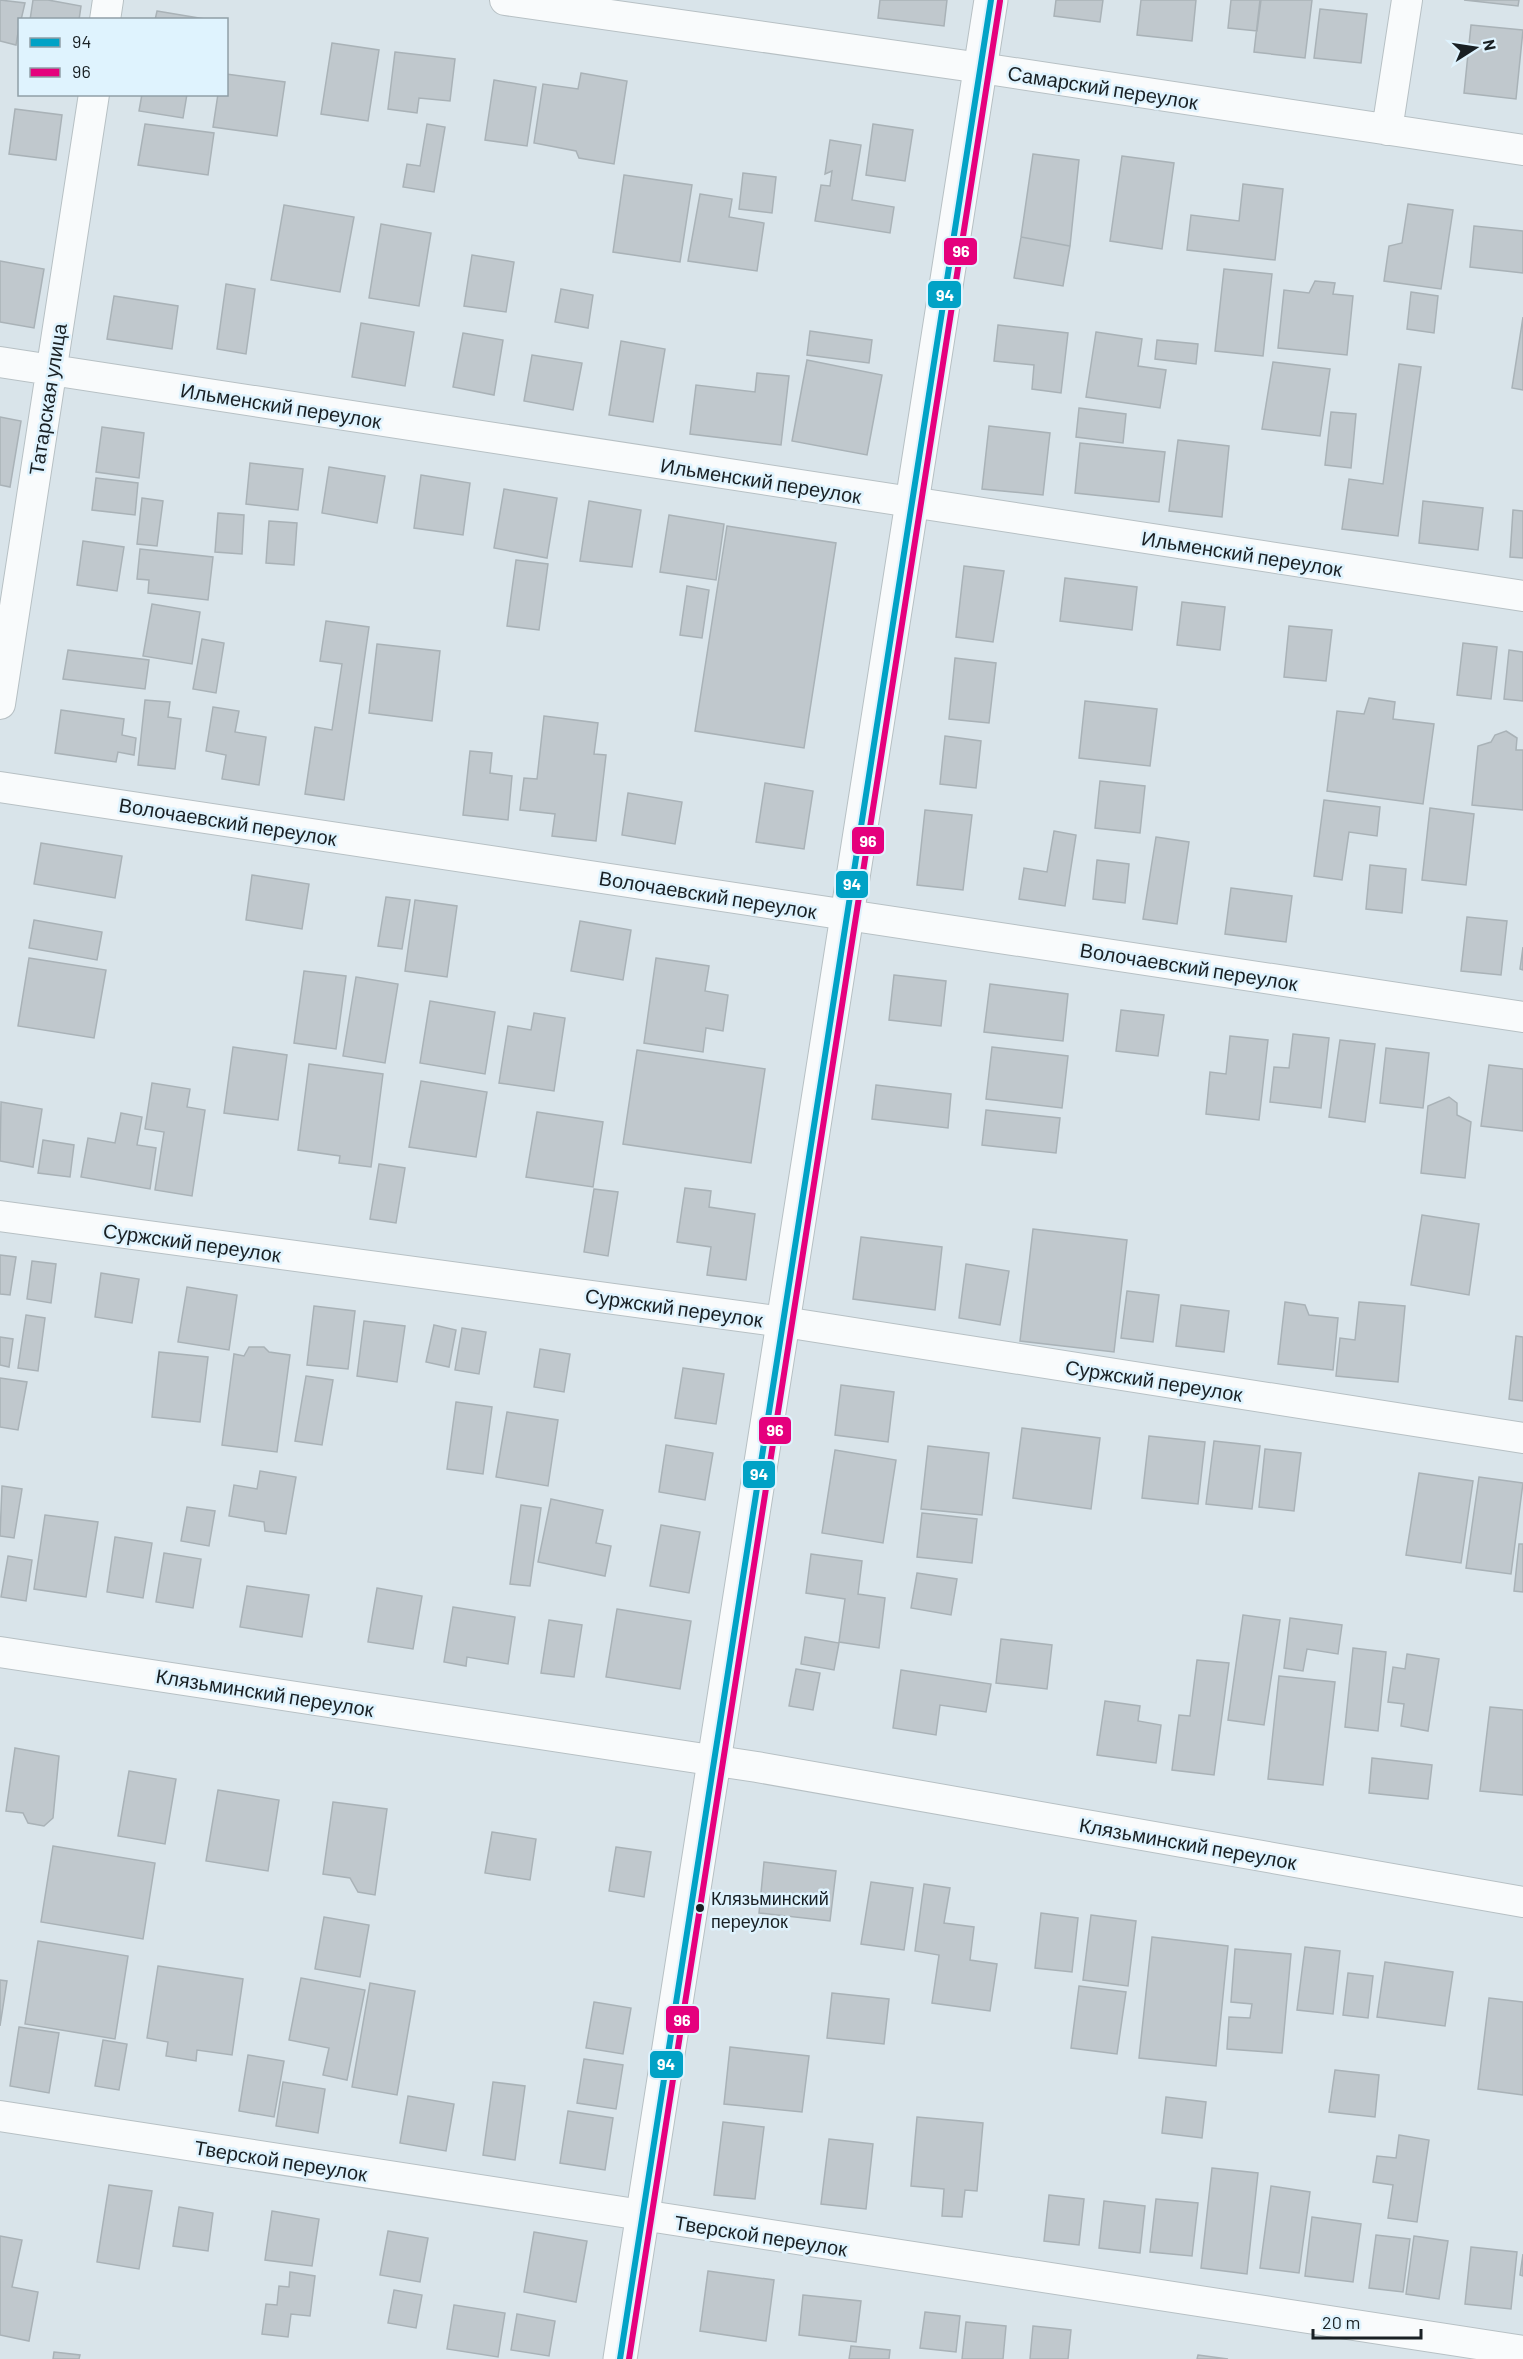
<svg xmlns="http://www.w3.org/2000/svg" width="1523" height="2359" viewBox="0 0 1523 2359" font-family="Barlow,sans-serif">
<rect width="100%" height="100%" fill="#d9e4ea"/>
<path fill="#c0c8cd" stroke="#a9b2b7" stroke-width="1.5" d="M0 0 25 3 21 20H20L16 45 0 41Z
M33 0H48L81 6 79 20H30Z
M880 0H947L944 26 878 18Z
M1056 0H1103L1100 22 1054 16Z
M1141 0H1196L1192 41 1137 35Z
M1231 0H1261L1257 31 1228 28Z
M1260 0H1312L1305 58 1254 52Z
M1464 0H1519L1518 6Z
M1320 9 1367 14 1361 63 1314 58Z
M157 11 211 20H155Z
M1471 25 1523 30 1516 99 1464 93Z
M332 43 379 50 368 121 321 114Z
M395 52 455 59 450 101 419 98 417 113 388 109Z
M581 73 627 81 614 164 579 158 576 151 534 143 543 84 578 89Z
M226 74 285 82 277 136 213 127 218 94H226Z
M494 80 536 87 527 146 485 140Z
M142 94H187L183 118 139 111Z
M15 109 62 115 56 160 9 154Z
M145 124 214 133 208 175 138 165Z
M427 124 445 127 434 192 403 187 407 164 420 166Z
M873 124 913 130 905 181 866 175Z
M830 140 861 145 852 200 894 207 890 233 815 221 821 185 830 186 832 171 825 174Z
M1033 154 1079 160 1070 246 1021 237Z
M1122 156 1174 163 1162 249 1110 241Z
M743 173 776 177 772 213 739 209Z
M624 175 692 185 680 262 613 252Z
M1243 184 1283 189 1275 260 1187 250 1191 215 1239 221Z
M700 194 732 199 729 217 764 223 757 271 688 261Z
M1408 204 1453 210 1441 289 1384 281 1389 246 1402 243Z
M284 205 354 217 340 292 271 280Z
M381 224 431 233 419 306 369 298Z
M1474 226 1523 231V273L1470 267Z
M1021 237 1070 246 1063 286 1014 278Z
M472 255 514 262 506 312 464 306Z
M0 261 44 269 34 328 0 322Z
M1224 269 1272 274 1263 356 1215 351Z
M1315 281 1335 283 1333 294 1353 296 1347 355 1278 348 1284 290 1309 293Z
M226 284 255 289 246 354 217 349Z
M561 289 593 295 588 328 555 322Z
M1411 292 1438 296 1434 333 1407 329Z
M114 296 178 306 172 349 107 339Z
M1523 317V390L1512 388Z
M361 323 414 332 405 386 352 377Z
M998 325 1068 333 1061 393 1032 389 1034 365 994 361Z
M810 331 872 340 869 363 807 355Z
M1096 332 1142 339 1138 366 1166 370 1160 408 1086 397Z
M463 333 503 340 494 395 453 387Z
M1157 340 1198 344 1196 364 1155 359Z
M621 341 665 349 653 422 609 415Z
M532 355 582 363 573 410 524 401Z
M807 360 882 375 867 455 792 441Z
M1273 362 1330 369 1320 436 1262 429Z
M1399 364 1421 367 1398 536 1342 529 1349 479 1383 484Z
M757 373 789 376 781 445 690 434 696 385 755 392Z
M1079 408 1126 414 1123 443 1076 437Z
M1331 412 1356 414 1351 468 1325 465Z
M0 417 21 421 10 487 0 485Z
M989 426 1050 433 1043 495 982 489Z
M102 427 144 433 139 478 96 472Z
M1178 440 1229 446 1222 517 1169 511Z
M1080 443 1165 452 1159 502 1075 493Z
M250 463 303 469 298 510 246 504Z
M329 467 385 476 377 523 322 513Z
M421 475 470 483 463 535 414 528Z
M96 478 138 483 135 515 92 510Z
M504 489 557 498 547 558 494 548Z
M142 498 163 501 157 546 137 544Z
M589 501 641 510 632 567 580 561Z
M1423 501 1483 508 1478 550 1419 543Z
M1513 510 1523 511V558L1510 557Z
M218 513 244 515 242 554 215 552Z
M669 515 724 524 716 580 660 572Z
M269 521 297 523 294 565 266 563Z
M727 526 836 543 804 748 695 731Z
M83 541 124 547 117 591 77 585Z
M140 549 213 557 208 600 148 593 149 580 137 579Z
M516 560 548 564 539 630 507 626Z
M964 566 1004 571 993 642 956 637Z
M1065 578 1137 587 1132 630 1060 621Z
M687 586 709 590 702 638 680 635Z
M1182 602 1225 607 1220 650 1177 645Z
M152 604 200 612 192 664 143 656Z
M326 621 369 627 344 800 305 794 315 727 332 730 342 664 320 661Z
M1289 626 1332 630 1326 681 1284 677Z
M202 639 224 643 216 693 193 689Z
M1463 643 1497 647 1491 699 1457 695Z
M377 644 440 651 432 721 369 713Z
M68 650 149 660 145 689 63 679Z
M1509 650 1523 652V701L1504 699Z
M955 658 996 663 989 723 949 719Z
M1369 698 1395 702 1393 719 1434 724 1423 804 1327 791 1337 711 1364 714Z
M145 700 170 702 168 717 181 719 175 769 138 765Z
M1085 701 1157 709 1150 766 1079 758Z
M213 707 239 711 235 732 266 737 259 785 222 779 226 755 206 751Z
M61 710 124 719 122 735 136 738 134 755 118 752 116 762 55 753Z
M544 716 598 723 594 754 606 755 596 841 552 836 555 814 520 810 524 778 537 779Z
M1506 731 1517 738 1516 750H1523V810L1472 805 1478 746 1491 742 1495 735Z
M945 736 981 741 976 788 940 784Z
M470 751 492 753 490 773 512 776 508 820 463 815Z
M1100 781 1145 786 1140 833 1095 828Z
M765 783 813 791 804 849 756 842Z
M628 793 682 802 675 844 622 835Z
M1324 800 1380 807 1377 836 1349 832 1342 880 1314 876Z
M1430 808 1474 814 1466 885 1422 880Z
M925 810 972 815 963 890 917 885Z
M1054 831 1076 835 1065 906 1019 899 1024 868 1047 872Z
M1156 837 1189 842 1177 924 1143 919Z
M41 843 122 856 115 898 34 884Z
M1097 860 1129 864 1125 903 1093 899Z
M1370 865 1406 869 1402 913 1366 909Z
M252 875 309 884 302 929 246 920Z
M1231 888 1292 896 1286 942 1225 934Z
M386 897 410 900 402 949 378 946Z
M415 900 457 906 447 977 405 971Z
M1467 917 1507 921 1501 975 1461 971Z
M34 920 102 932 97 960 29 948Z
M580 921 631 930 623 980 571 971Z
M1523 947V970L1520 969Z
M29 958 106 970 94 1038 18 1026Z
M656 958 709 966 705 991 728 995 723 1031 706 1028 703 1052 644 1043Z
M304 971 346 976 336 1049 294 1043Z
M894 975 946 981 941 1026 889 1020Z
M356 977 398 984 385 1063 343 1056Z
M990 984 1068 994 1063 1041 984 1032Z
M430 1001 495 1012 485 1074 420 1063Z
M1121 1010 1164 1015 1158 1056 1116 1051Z
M534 1013 565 1018 554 1091 499 1083 508 1026 531 1030Z
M1293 1034 1329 1038 1321 1108 1270 1102 1274 1067 1289 1068Z
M1230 1036 1268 1040 1259 1120 1206 1114 1210 1072 1226 1074Z
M1340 1040 1375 1044 1365 1122 1329 1117Z
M233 1047 287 1055 278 1120 224 1113Z
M992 1047 1068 1056 1062 1108 986 1099Z
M1386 1048 1429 1053 1423 1108 1380 1103Z
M637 1050 765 1069 751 1163 623 1144Z
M309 1064 383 1074 371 1167 339 1163 340 1156 298 1150Z
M1489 1065 1523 1069V1131L1481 1126Z
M421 1081 487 1092 476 1157 409 1147Z
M152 1083 190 1089 187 1107 205 1110 192 1196 155 1190 164 1132 145 1129Z
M876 1085 951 1094 948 1128 872 1119Z
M1449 1097 1457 1103V1115L1471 1122 1465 1178 1421 1173 1428 1106Z
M1 1102 42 1109 33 1167 0 1161Z
M986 1110 1060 1118 1056 1153 982 1145Z
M537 1112 603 1122 593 1187 526 1177Z
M121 1113 142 1117 137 1145 156 1148 150 1189 81 1177 88 1138 115 1143Z
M43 1140 74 1145 70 1177 38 1173Z
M379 1164 405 1168 396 1223 370 1219Z
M685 1188 711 1191 709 1207 755 1214 746 1280 707 1275 711 1247 677 1242Z
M594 1189 618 1192 608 1256 584 1252Z
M1422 1215 1479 1224 1469 1295 1411 1285Z
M1033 1229 1127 1240 1114 1352 1020 1341Z
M861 1237 942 1247 935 1310 853 1299Z
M0 1255 16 1257 10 1295 0 1294Z
M32 1261 56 1264 51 1303 27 1299Z
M966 1264 1009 1271 1000 1325 959 1318Z
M101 1273 139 1279 132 1323 95 1317Z
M187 1287 237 1295 229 1350 178 1342Z
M1127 1291 1159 1295 1153 1342 1121 1338Z
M1285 1302 1305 1305 1309 1315 1338 1318 1333 1370 1278 1364Z
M1359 1302 1405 1306 1398 1382 1336 1376 1340 1338 1355 1340Z
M1181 1305 1229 1311 1224 1352 1176 1346Z
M314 1306 355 1311 348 1369 307 1365Z
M26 1315 45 1318 38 1371 18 1368Z
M364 1321 405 1326 397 1382 357 1376Z
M434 1325 456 1330 449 1367 426 1362Z
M462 1328 486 1332 479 1374 455 1370Z
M1516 1336 1523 1337V1401L1509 1399Z
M0 1337 13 1339 9 1367 0 1365Z
M249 1347H264L269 1352 290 1355 277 1452 222 1445 234 1354 244 1356Z
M540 1349 570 1354 564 1392 534 1387Z
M159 1352 208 1357 200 1422 152 1417Z
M683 1368 724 1374 716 1424 675 1418Z
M306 1376 333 1380 322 1445 295 1441Z
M0 1378 27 1382 18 1430 0 1427Z
M841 1385 894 1392 888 1442 835 1435Z
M456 1402 492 1407 483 1474 447 1469Z
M507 1412 558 1420 548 1486 496 1477Z
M1022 1428 1100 1438 1091 1509 1013 1498Z
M1149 1436 1205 1442 1198 1504 1142 1498Z
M1214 1441 1260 1446 1252 1509 1206 1504Z
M666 1445 713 1453 705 1500 659 1492Z
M928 1446 989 1453 982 1515 921 1509Z
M1265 1449 1301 1453 1294 1511 1259 1507Z
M835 1450 896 1460 883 1543 822 1533Z
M260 1471 296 1477 286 1534 265 1531 264 1522 229 1516 234 1485 257 1489Z
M1419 1473 1473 1481 1461 1563 1406 1555Z
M1479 1477 1523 1483 1511 1574 1466 1568Z
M2 1486 22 1489 14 1538 0 1536Z
M551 1499 603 1510 596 1543 611 1546 605 1576 538 1562Z
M521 1505 541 1508 530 1586 510 1584Z
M187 1507 215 1511 209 1546 181 1541Z
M922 1513 977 1519 972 1563 917 1557Z
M45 1515 98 1522 86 1597 34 1589Z
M661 1525 700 1532 689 1593 650 1586Z
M115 1537 152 1543 143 1598 107 1592Z
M1519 1544H1523V1592L1514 1591Z
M164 1553 201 1559 193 1608 156 1602Z
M811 1554 862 1561 858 1594 885 1598 879 1648 839 1642 845 1599 806 1593Z
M8 1556 32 1560 26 1601 1 1597Z
M917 1573 957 1579 951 1615 911 1608Z
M247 1586 309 1595 302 1637 240 1627Z
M377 1588 422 1596 413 1649 368 1642Z
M453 1607 515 1617 508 1664 467 1657 466 1666 444 1662Z
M617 1609 691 1621 680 1689 606 1677Z
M1243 1615 1280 1620 1264 1725 1228 1720Z
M1290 1618 1342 1625 1338 1654 1307 1649 1303 1671 1284 1668Z
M549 1620 582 1625 574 1677 541 1673Z
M805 1637 839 1643 834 1670 801 1664Z
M1001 1639 1052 1645 1047 1689 996 1683Z
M1353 1648 1386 1652 1378 1731 1345 1727Z
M1407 1654 1439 1659 1428 1731 1401 1726 1404 1704 1388 1702 1393 1667 1405 1669Z
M1197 1660 1229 1663 1214 1775 1172 1770 1179 1715 1190 1716Z
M796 1669 820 1673 813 1710 789 1706Z
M901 1670 991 1684 986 1712 940 1705 936 1735 893 1728Z
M1279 1676 1335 1682 1323 1785 1268 1779Z
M1105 1701 1140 1706 1138 1721 1161 1725 1156 1763 1097 1755Z
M1490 1707 1523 1710V1795L1480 1791Z
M15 1748 59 1756 53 1818 44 1826 28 1823 23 1813 6 1811Z
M1372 1758 1432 1765 1428 1799 1369 1793Z
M129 1771 176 1779 165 1844 118 1836Z
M218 1790 279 1800 268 1871 206 1861Z
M333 1802 387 1809 375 1895 358 1892 350 1878 323 1874Z
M492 1832 536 1839 530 1880 485 1873Z
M53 1846 155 1863 143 1939 41 1922Z
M616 1847 651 1852 644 1897 609 1891Z
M764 1862 836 1871 830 1921 759 1913Z
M871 1882 913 1888 904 1950 861 1944Z
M924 1884 950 1888 944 1923 974 1927 970 1960 997 1964 990 2011 932 2003 939 1955 915 1951Z
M1041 1913 1078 1918 1072 1972 1035 1968Z
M1091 1915 1136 1921 1128 1986 1083 1980Z
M324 1917 369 1925 360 1977 315 1969Z
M1152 1937 1228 1946 1216 2066 1139 2058Z
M38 1941 128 1956 115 2039 25 2024Z
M1305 1947 1340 1951 1333 2014 1297 2010Z
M1235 1949 1291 1954 1282 2053 1227 2049 1229 2017 1250 2018 1252 2004 1231 2002Z
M1385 1962 1453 1972 1445 2026 1377 2017Z
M158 1966 243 1979 232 2055 197 2050 196 2061 166 2056 168 2042 147 2038Z
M1348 1973 1373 1976 1368 2018 1343 2015Z
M301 1978 365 1990 347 2080 323 2075 329 2048 289 2040Z
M0 1980 7 1981 0 2026Z
M370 1983 415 1991 397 2095 352 2087Z
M1079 1986 1126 1992 1117 2054 1071 2048Z
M832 1993 889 1999 884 2044 827 2038Z
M1489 1998 1523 2002V2095L1478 2089Z
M594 2002 631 2008 623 2054 586 2048Z
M19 2027 59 2033 49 2093 10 2086Z
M103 2040 127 2044 119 2090 95 2086Z
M730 2047 809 2056 802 2112 724 2104Z
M248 2055 284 2061 274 2117 239 2111Z
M584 2059 623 2065 616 2109 577 2103Z
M1335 2070 1379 2075 1375 2117 1329 2112Z
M283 2082 325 2089 318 2133 276 2126Z
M493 2082 525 2086 515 2160 483 2155Z
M408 2096 454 2104 446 2151 400 2143Z
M1166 2097 1206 2102 1202 2138 1162 2133Z
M568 2111 613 2118 605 2170 560 2163Z
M917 2117 983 2123 977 2191 965 2190 962 2217 942 2216 944 2189 911 2186Z
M723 2122 764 2127 755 2199 714 2195Z
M1399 2135 1429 2140 1417 2222 1388 2218 1393 2185 1373 2182 1377 2156 1396 2158Z
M829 2139 873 2144 866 2209 821 2204Z
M1212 2168 1258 2173 1247 2274 1201 2268Z
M109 2185 152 2191 139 2269 97 2262Z
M1271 2186 1310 2192 1299 2273 1260 2268Z
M1049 2195 1084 2199 1079 2245 1044 2241Z
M1156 2199 1198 2203 1192 2256 1150 2252Z
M1104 2201 1145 2206 1140 2253 1099 2248Z
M179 2207 213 2213 208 2251 173 2246Z
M272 2211 319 2219 312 2266 265 2260Z
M1312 2217 1361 2224 1353 2282 1305 2276Z
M388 2231 428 2238 420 2282 380 2275Z
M534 2232 587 2241 576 2302 524 2292Z
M1376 2235 1410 2239 1403 2292 1369 2288Z
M0 2236 22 2240 12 2287 38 2292 29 2341 0 2335Z
M1414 2236 1448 2241 1439 2299 1406 2294Z
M1471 2247 1517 2252 1511 2309 1465 2304Z
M1523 2254V2276L1520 2275Z
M708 2271 774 2280 766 2341 700 2331Z
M290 2272 315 2276 310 2316 291 2314 288 2337 262 2334 266 2304 277 2305 279 2286 289 2287Z
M394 2290 422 2295 416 2328 388 2323Z
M803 2295 861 2301 856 2342 799 2335Z
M454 2305 505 2313 498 2357 447 2349Z
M925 2312 960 2316 956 2352 920 2348Z
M517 2314 555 2321 549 2356 511 2350Z
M966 2322 1006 2326 1003 2359H962Z
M1033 2326 1071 2330 1068 2359H1030Z
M851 2346 890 2350 889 2359H849Z
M54 2352 80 2355 79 2359H53Z
M1198 2355 1228 2359H1197Z"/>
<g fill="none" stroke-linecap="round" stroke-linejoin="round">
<g stroke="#b7c0c4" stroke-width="32">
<path id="street" d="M505 0 981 68 1523 150
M105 20 108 0
M1387 130 1407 0
M0 362 1523 596
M0 704 94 94
M0 787 1523 1017
M0 1216 784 1322 1523 1438
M0 1652 757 1767 1523 1902
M0 2116 1523 2351"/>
</g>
<g stroke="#b7c0c4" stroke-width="35">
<path id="secondary" d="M620 2359 991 0"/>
</g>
<use href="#street" stroke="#f9fbfc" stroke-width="30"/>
<use href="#secondary" stroke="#f9fbfc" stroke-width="33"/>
<g stroke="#dff3fe" stroke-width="10">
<path id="bus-1" d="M620 2359 991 0"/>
</g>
<g stroke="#dff3fe" stroke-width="10">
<path id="bus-2" d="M629 2359 1000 1"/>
</g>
<use href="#bus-1" stroke="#01a2c6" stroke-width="6"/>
<use href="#bus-2" stroke="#e5007d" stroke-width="6"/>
</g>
<circle fill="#192024" stroke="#dff3fe" stroke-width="2" cx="700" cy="1908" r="5"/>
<g text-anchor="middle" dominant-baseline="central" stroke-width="5" stroke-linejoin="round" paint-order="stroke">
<g font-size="18" fill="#192024" stroke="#dff3fe" text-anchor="start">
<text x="711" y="1898">Клязьминский<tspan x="711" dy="23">переулок</tspan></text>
</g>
<g font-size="20" fill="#192024" stroke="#dff3fe">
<text transform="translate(1103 87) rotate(9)">Самарский переулок</text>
<text transform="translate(47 399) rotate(-81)">Татарская улица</text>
<text transform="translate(281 405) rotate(9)">Ильменский переулок</text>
<text transform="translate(761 480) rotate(9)">Ильменский переулок</text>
<text transform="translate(1242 553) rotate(9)">Ильменский переулок</text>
<text transform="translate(228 821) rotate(9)">Волочаевский переулок</text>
<text transform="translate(708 894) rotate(9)">Волочаевский переулок</text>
<text transform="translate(1189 966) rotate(9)">Волочаевский переулок</text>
<text transform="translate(192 1242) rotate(8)">Суржский переулок</text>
<text transform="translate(674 1307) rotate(8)">Суржский переулок</text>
<text transform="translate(1154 1380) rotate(9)">Суржский переулок</text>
<text transform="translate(265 1692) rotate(9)">Клязьминский переулок</text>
<text transform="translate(1188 1843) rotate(10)">Клязьминский переулок</text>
<text transform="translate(281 2160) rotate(9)">Тверской переулок</text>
<text transform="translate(761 2235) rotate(9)">Тверской переулок</text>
</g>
</g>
<g stroke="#dff3fe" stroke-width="2">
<rect x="943" y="237" width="35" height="29" rx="6" fill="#e5007d"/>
<rect x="927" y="280" width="35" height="29" rx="6" fill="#01a2c6"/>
<rect x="851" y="826" width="34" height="29" rx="6" fill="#e5007d"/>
<rect x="835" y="870" width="34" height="29" rx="6" fill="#01a2c6"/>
<rect x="758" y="1416" width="34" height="29" rx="6" fill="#e5007d"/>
<rect x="742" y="1460" width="34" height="29" rx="6" fill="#01a2c6"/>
<rect x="665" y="2005" width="35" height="29" rx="6" fill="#e5007d"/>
<rect x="649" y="2050" width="35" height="29" rx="6" fill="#01a2c6"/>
</g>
<g font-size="16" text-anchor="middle" font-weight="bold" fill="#fff">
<text x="961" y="257">96</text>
<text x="945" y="301">94</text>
<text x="868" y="847">96</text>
<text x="852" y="890">94</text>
<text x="775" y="1436">96</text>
<text x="759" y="1480">94</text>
<text x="682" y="2026">96</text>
<text x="666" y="2070">94</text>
</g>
<rect x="18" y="18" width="210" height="78" fill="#dff3fe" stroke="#909fa7" stroke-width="1.5"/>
<rect x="30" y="38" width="30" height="9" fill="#01a2c6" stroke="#909fa7" stroke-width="1.5"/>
<text x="72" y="48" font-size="18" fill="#192024">94</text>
<rect x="30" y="68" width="30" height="9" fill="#e5007d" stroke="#909fa7" stroke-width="1.5"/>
<text x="72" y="78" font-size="18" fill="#192024">96</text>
<g transform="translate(1475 48) rotate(78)" stroke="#dff3fe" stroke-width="4.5" paint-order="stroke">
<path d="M0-4.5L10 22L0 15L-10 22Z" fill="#192024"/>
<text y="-9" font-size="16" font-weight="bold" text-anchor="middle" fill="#192024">N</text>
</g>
<path d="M1313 2329v9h108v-9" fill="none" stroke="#192024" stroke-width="3"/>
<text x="1322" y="2329" font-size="18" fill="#192024" stroke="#dff3fe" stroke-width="4.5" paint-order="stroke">20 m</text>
</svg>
